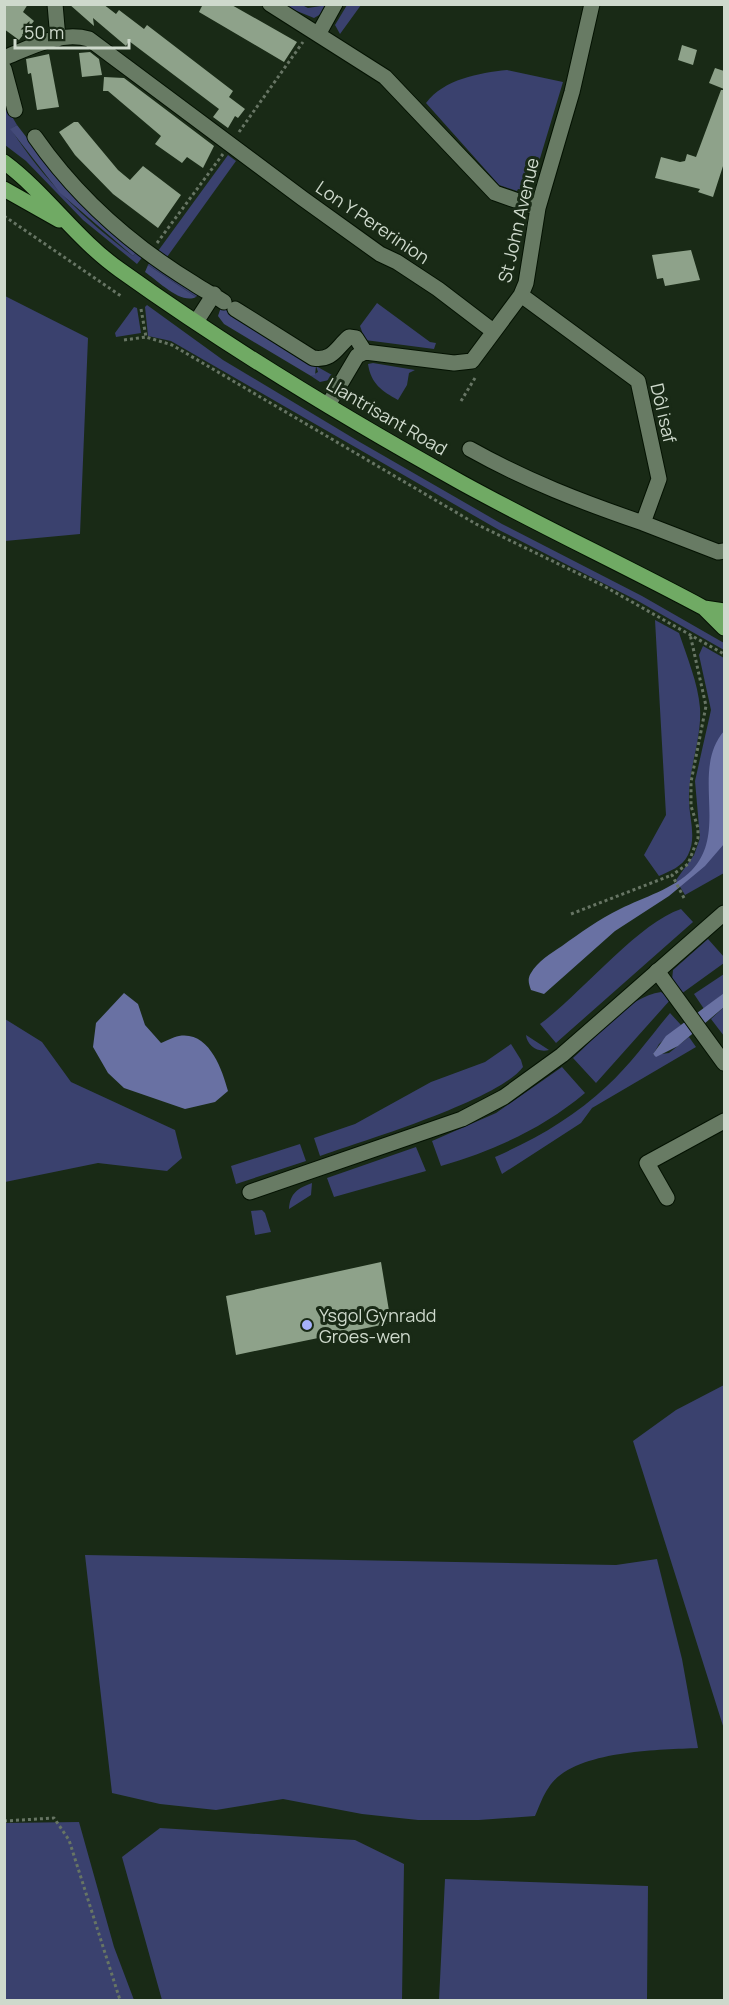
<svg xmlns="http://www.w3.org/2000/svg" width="729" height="2005" viewBox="0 0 729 2005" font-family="Manrope,sans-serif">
<rect width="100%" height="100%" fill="#192a16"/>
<path fill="#3a416e" d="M282 5H302L308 8 327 5 321 14 314 18Z
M347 5H361L340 34 335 25Z
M507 70 563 82 532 185 527 190 518 189 517 191 499 185 492 177 426 103C444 79 479 73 507 70Z
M4 103 17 125 11 129C43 180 85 220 133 256L138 250 144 255 137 264 83 220 26 161 5 145Z
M228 155 236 161 167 257 158 251Z
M151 260 199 293 196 297 148 265Z
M5 296 88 338 80 534 5 541Z
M377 303 430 342 436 343 434 349 365 340 360 326Z
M147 305 223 360 358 441 502 524 642 596 724 643V650L638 601 499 530 171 341 148 336 145 307Z
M134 307 137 308 141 333 116 337 115 333Z
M373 363 415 370 409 373 407 385 398 400C382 391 371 384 368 364Z
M316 366 332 375 329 380 320 382 311 376 318 372Z
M655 620 679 633C687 657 698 683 700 708 702 739 688 769 689 800 689 818 697 837 688 855 682 867 670 871 659 876L644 855 666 815Z
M703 646 724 658V873L685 895 676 880 694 855 700 838 695 781 711 710 699 655Z
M681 909 693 922 556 1043 540 1024C580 995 638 923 681 909Z
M708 939 724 957V963L681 994 672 980 673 970Z
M724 974V993L704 1009 694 994Z
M661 992 671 999 596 1083 573 1058C599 1035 627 997 661 992Z
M724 1007V1036L711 1019Z
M670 1013 681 1025 659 1044 653 1055 669 1053 689 1037 696 1047 592 1108 581 1123 502 1174 495 1157C536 1139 574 1117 607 1086 630 1065 650 1037 670 1013Z
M5 1019 42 1042 71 1082 175 1130 182 1158 167 1171 98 1163 5 1182Z
M526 1035 549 1050C537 1053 527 1045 526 1035Z
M511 1044 521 1060 523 1067C499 1100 363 1141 320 1156L314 1138 355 1124 431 1082 485 1062Z
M562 1067 585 1093C542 1129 495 1150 441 1166L432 1141 496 1113Z
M300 1144 306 1161 236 1184 231 1166Z
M416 1147 426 1171 334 1197 327 1178Z
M312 1183 311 1195 289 1209C290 1193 298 1188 312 1183Z
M262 1210 265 1213 271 1232 255 1235 251 1211Z
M724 1385V1729L633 1441 676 1410Z
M85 1555 616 1565 657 1559 682 1659 698 1748C659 1750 573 1750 549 1787 543 1795 539 1807 535 1816L479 1820H418L362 1814 283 1799 216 1810 160 1804 112 1793Z
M79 1822 114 1947 134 2000H5V1823Z
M160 1828 355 1840 404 1864 402 2000H162L122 1857Z
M445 1879 648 1886 647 2000H439Z"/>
<path fill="#434a79" d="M17 125 67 190 138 250 133 256 60 193 10 129Z
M148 265 196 297C181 305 157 280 145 272Z
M221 307 316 366 315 375 311 376 224 324 218 316Z"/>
<path fill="#6971a3" d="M724 731V844L705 866 669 896 615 931 544 994 531 990C529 984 527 979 531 973 537 962 551 953 562 946 580 933 599 919 620 909 644 897 673 889 692 870 729 831 690 771 724 731Z
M124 993 138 1004 145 1025 161 1043C166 1041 173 1037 179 1036 209 1031 222 1069 228 1091L215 1102 185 1109 124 1088 108 1073 93 1047 96 1023Z
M724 993V1007L678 1046 656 1057 653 1054 666 1036Z"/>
<path fill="#8ea28a" d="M4 4H28L23 12 34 21 19 40 4 29Z
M69 4H103L116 14 119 10 144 29 147 25 233 91 229 97 245 109 238 118 235 116 228 128 213 117 219 109 129 41 126 46 93 18 94 26Z
M203 4H230L297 42 284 62 199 12Z
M682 45 697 50 693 65 678 60Z
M90 52 99 59 102 75 82 77 79 53Z
M49 54 59 107 37 110 31 73 28 74 26 59Z
M715 68 724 71V89L709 83Z
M104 77 124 78 214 146 203 168 187 157 182 163 155 144 161 136 108 91H103Z
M721 90H724V163L713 197 698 192 700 189 655 178 661 157 680 162 685 161 687 154 696 157Z
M74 122H78L118 170 130 180 143 166 181 195 158 228 113 194 75 155 59 132Z
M691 250 700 280 665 286 663 278 657 279 652 255Z
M381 1262 391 1323 236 1355 226 1296Z"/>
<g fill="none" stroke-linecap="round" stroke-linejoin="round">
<g stroke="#041202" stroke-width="17">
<path id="street" d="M55 4 58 39
M270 4 385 77 495 193 538 208
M319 33 335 4
M4 58C31 47 60 31 89 39L302 198 380 254 397 262 438 289 493 331
M4 69 15 110
M35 137C76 196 131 245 193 283 203 290 214 295 224 302
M235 309 313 358C333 361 336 348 349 337L356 338 365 352
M196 322 214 294
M328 405 357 356 365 352 454 363 472 361 521 295 526 283 538 208 572 92 592 4
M470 449C527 481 582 502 643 523L659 479 638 381 521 295
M643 523 718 552 724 551
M657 971 724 1063
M667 1198 647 1163 724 1121"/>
</g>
<g stroke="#041202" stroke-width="17">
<path id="secondary" d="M250 1192 462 1119 504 1097 562 1055 724 913"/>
</g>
<g stroke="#041202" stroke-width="17">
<path id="primary" d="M4 162C47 194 76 239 120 270 229 348 345 418 462 483 542 527 624 565 704 608L724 611
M4 189 59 220
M704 608 724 628"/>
</g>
<path stroke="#677564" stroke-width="3" stroke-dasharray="3 3" stroke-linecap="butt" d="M239 132 303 42
M4 216 121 296
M157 243 223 154
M141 309 146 337 172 345 476 524 602 585 724 654
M124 340 146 337
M461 401 475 378
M684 898 672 875 688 864 698 838V828L691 806V782L706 706 690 634
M571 914 672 875
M4 1821 54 1818 69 1840 120 2000"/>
<use href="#street" stroke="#687b64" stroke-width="15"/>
<use href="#secondary" stroke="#687b64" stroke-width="15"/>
<use href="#primary" stroke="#70aa64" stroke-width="15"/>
</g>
<circle fill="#a5b1fc" stroke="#192a16" stroke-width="2" cx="307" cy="1325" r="6"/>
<g text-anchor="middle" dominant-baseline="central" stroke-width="6" stroke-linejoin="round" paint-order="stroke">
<g font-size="18" fill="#ced9cc" stroke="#192a16">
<text transform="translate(518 220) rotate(-77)">St John Avenue</text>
<text transform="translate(373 222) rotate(34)">Lon Y Pererinion</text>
<text transform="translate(664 413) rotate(77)">Dôl isaf</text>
<text transform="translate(387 416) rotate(30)">Llantrisant Road</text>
</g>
<g font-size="18" fill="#ced9cc" stroke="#192a16" text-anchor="start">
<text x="319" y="1315">Ysgol Gynradd<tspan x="319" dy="21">Groes-wen</tspan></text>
</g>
</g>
<rect width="729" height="2005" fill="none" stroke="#ced9cc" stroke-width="12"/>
<path d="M15 39v9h114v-9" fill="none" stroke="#ced9cc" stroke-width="3"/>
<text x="24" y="39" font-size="18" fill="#ced9cc" stroke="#192a16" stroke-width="4.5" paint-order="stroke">50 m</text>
</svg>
